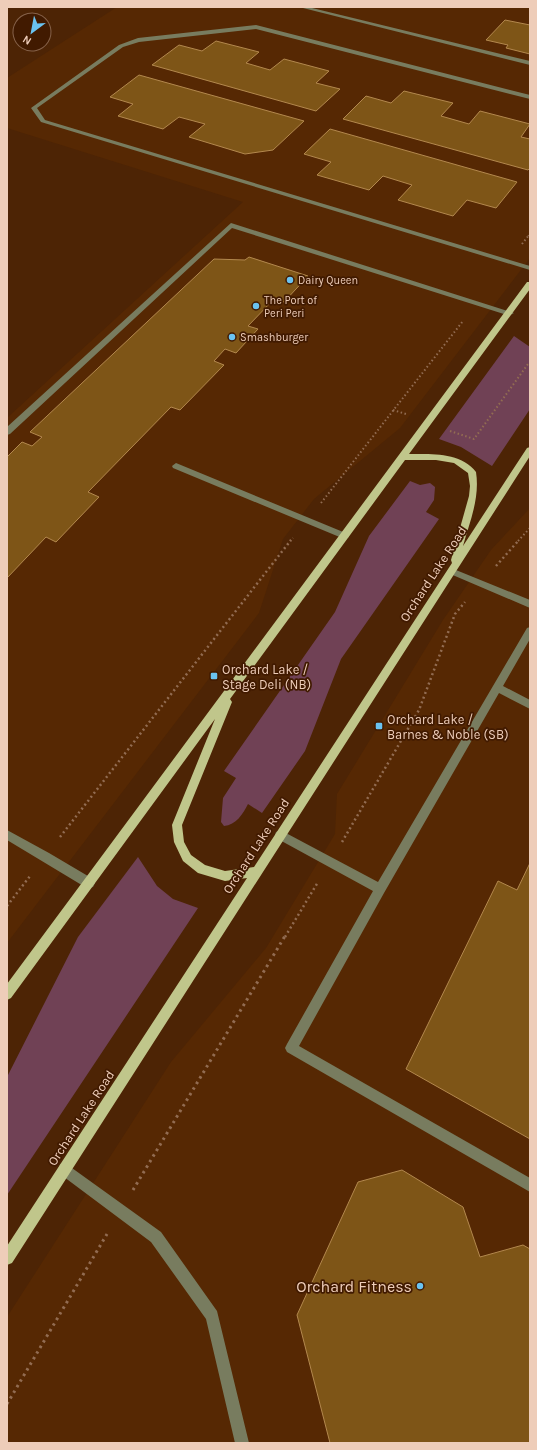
<svg xmlns="http://www.w3.org/2000/svg" width="537" height="1450" viewBox="0 0 537 1450" font-family="Karla,sans-serif">
<rect width="100%" height="100%" fill="#4d2405"/>
<path fill="#562803" d="M117 7H530V258L400 428 314 499 283 539 259 613 7 943V418L243 202 7 128V78Z
M530 508V1443H7V1317L171 1062 266 948 335 834 337 794 443 620 491 550Z"/>
<path fill="#704155" d="M514 336 530 347V409L492 466 461 447 439 439Z
M410 481 420 485 430 483 435 487 434 500 426 512 439 519 341 659 305 751 262 813 248 804C243 814 236 825 224 826L221 822 223 798 236 778 224 771 335 612 369 536Z
M138 857 157 886 173 899 198 908 7 1195V1077L78 937Z"/>
<path fill="#7e5517" stroke="#b3884e" d="M505 20 530 25V54L506 48 508 45 486 40Z
M216 41 259 52 246 63 270 70 284 59 329 71 316 83 340 89 316 111 152 65 179 45 202 51Z
M139 75 304 121 273 150 245 154 189 137 205 124 179 117 163 129 118 116 133 104 110 97Z
M404 91 453 103 441 116 469 124 480 111 530 124 521 137 530 139V168L528 170 343 119 366 96 391 103Z
M330 129 517 182 496 208 467 200 453 216 398 200 412 185 383 176 369 190 317 175 331 162 304 154Z
M249 257 308 276 284 302 274 299 248 326 258 329 236 353 225 349 214 361 224 365 180 410 171 407 88 492 99 497 56 542 46 537 7 578V457L22 442 32 446 42 437 30 432 214 259 245 260Z
M530 863V1139L406 1069 498 881 517 890Z
M402 1170 463 1207 480 1257 523 1245 530 1249V1443H330L297 1315 358 1182Z"/>
<g fill="none" stroke-linecap="round" stroke-linejoin="round">
<path stroke="#926c52" stroke-width="1.5" stroke-dasharray="1 2" stroke-linecap="butt" d="M528 236 530 234"/>
<path stroke="#926c52" stroke-width="2" stroke-dasharray="1.5 2.5" stroke-linecap="butt" d="M522 244 529 235
M393 410 406 414
M450 431 474 439 528 364 530 365
M321 503 463 321
M290 541 293 538
M518 541 530 528"/>
<path stroke="#926c52" stroke-width="2.5" stroke-dasharray="2 3" stroke-linecap="butt" d="M496 566 519 540
M60 837 291 540
M342 842 419 710 455 614 465 602
M7 906 30 876
M285 937 318 882"/>
<path stroke="#926c52" stroke-width="3" stroke-dasharray="2.5 4" stroke-linecap="butt" d="M133 1190 285 936
M7 1404 107 1234"/>
<path fill="#787c5f" fill-rule="evenodd" d="M299 7H308L530 61V65Z
M256 25 530 95V99L256 29 139 42 123 47 37 108 45 120 530 266V270L41 122 31 108 119 45 138 38Z
M231 223 514 313 510 315H507L232 228 10 434 7 435V427Z
M176 463 348 534 349 536 348 538H342L173 468 172 466Z
M451 568 530 600V608L448 573 447 571Z
M530 627V639L503 686 530 700V709L499 693 384 893 299 1046 530 1178V1192L287 1052 285 1048 287 1044 373 891 276 838 275 835 276 832 280 830 284 832 378 882 527 628Z
M7 830 49 853 93 879 95 883 93 887 89 888 85 887 7 840Z
M65 1163 161 1232 217 1311 249 1443H235L206 1319 151 1242 60 1174 59 1169 60 1164Z"/>
<path fill="#c0c68b" fill-rule="evenodd" d="M527 282H530V289L409 454C431 454 461 452 476 472 480 498 470 521 463 546L527 448 530 447V456L12 1263 7 1265V1246L247 878 225 881 198 873 183 861 174 842 172 825 215 719 11 998 7 1000V984ZM405 460H436L454 463 468 473 470 486 469 496 451 560 452 563 254 867 225 871 205 865 191 855 184 842 182 825 232 702 230 699Z"/>
</g>
<g fill="#6ac3f1" stroke="#411a00" stroke-width="1.5">
<circle cx="290" cy="280" r="4"/>
<circle cx="256" cy="306" r="4"/>
<circle cx="232" cy="337" r="4"/>
<rect x="210" y="672" width="8" height="8" rx="2"/>
<rect x="375" y="722" width="8" height="8" rx="2"/>
<circle cx="420" cy="1286" r="4"/>
</g>
<g text-anchor="middle" dominant-baseline="central" stroke-width="3.5" stroke-linejoin="round" paint-order="stroke">
<g font-size="11" fill="#eecdb9" stroke="#411a00" text-anchor="start">
<text x="298" y="280">Dairy Queen</text>
<text x="264" y="300">The Port of<tspan x="264" dy="13">Peri Peri</tspan></text>
<text x="240" y="337">Smashburger</text>
</g>
<g font-size="13" fill="#eecdb9" stroke="#411a00">
<text transform="translate(433 574) rotate(-57)">Orchard Lake Road</text>
<text transform="translate(256 846) rotate(-57)">Orchard Lake Road</text>
<text transform="translate(81 1118) rotate(-57)">Orchard Lake Road</text>
</g>
<g font-size="13" fill="#eecdb9" stroke="#411a00" text-anchor="start">
<text x="222" y="669">Orchard Lake /<tspan x="222" dy="15">Stage Deli (NB)</tspan></text>
<text x="387" y="719">Orchard Lake /<tspan x="387" dy="15">Barnes &amp; Noble (SB)</tspan></text>
</g>
<g font-size="16" fill="#eecdb9" stroke="#411a00" text-anchor="end">
<text x="412" y="1286">Orchard Fitness</text>
</g>
</g>
<rect width="537" height="1450" fill="none" stroke="#eecdb9" stroke-width="16"/>
<g transform="translate(32 32) rotate(212)"><circle r="19" fill="#411a00" stroke="#86624a"/>
<path d="M0-3L7 15L0 10L-7 15Z" fill="#6ac3f1"/>
<text y="-6" font-size="11" font-weight="bold" text-anchor="middle" fill="#eecdb9">N</text>
</g>
</svg>
